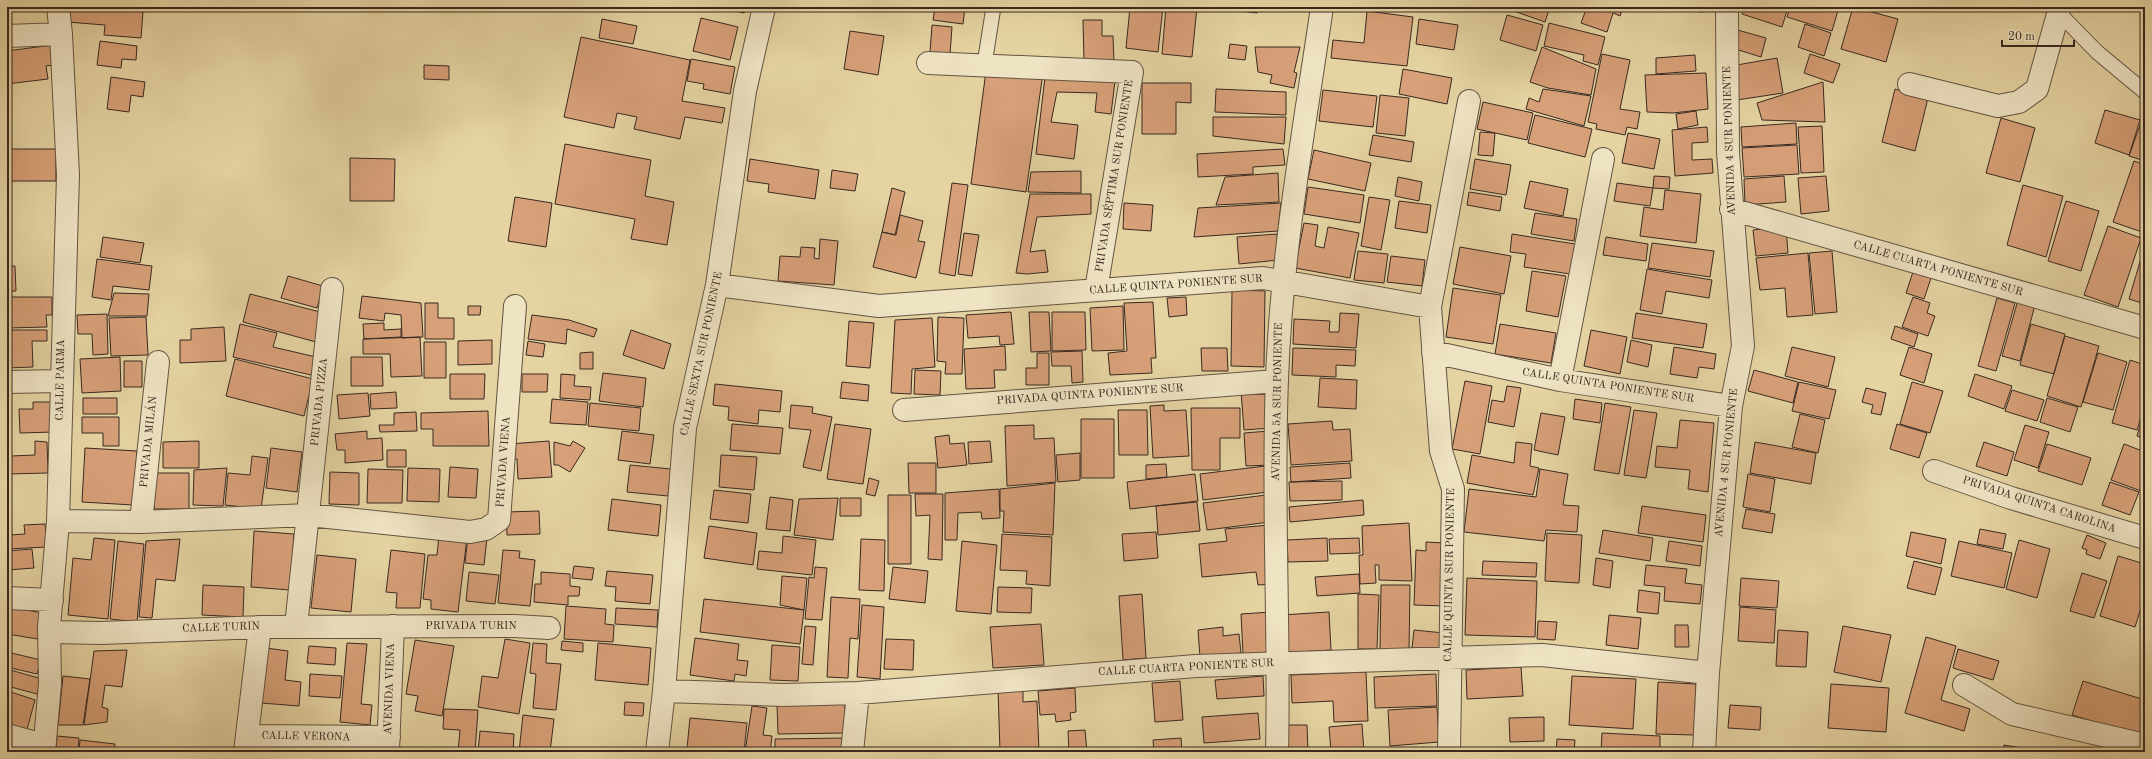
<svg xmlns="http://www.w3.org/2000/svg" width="2152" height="759" viewBox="0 0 2152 759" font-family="'Old Standard TT',serif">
<rect width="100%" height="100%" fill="#e5d4a2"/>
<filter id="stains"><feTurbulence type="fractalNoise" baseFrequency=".005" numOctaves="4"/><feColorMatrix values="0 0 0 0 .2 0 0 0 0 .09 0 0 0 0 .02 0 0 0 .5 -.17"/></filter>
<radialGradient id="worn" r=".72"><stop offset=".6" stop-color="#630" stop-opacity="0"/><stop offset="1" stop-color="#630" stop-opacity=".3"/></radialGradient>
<path fill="#d7a078" stroke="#382922" d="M68 7 143 11 141 38 104 35 105 25 67 22Z
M700 7H716V10Z
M720 7H746L744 13Z
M935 7H965L963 24 933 20Z
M1130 7H1163L1158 52 1126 48Z
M1166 7H1197L1192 57 1162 54Z
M1233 7H1258L1257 13 1232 10Z
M1512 7H1550L1545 22 1511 10Z
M1587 7H1623L1620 16 1613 13 1607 32 1581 23Z
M1649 7H1703V12Z
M1745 7H1788L1782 27 1742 14Z
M1790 7H1839L1832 31 1787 17Z
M1853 7 1898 19 1886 62 1841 49Z
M1367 11 1413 17 1407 66 1331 58 1333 40 1364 43Z
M1507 15 1543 25 1536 51 1500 40Z
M701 18 738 27 730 60 693 51Z
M602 19 637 26 633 44 599 38Z
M1419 19 1458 25 1454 50 1416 44Z
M1083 20H1102V36H1113L1114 62H1084Z
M1549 23 1605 37 1598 65 1583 61 1584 55 1544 46Z
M1805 24 1831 33 1824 56 1798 47Z
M932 25 952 27 950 54 930 52Z
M1734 29 1766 38 1761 57 1729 47Z
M850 31 884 36 878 75 844 69Z
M581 37 690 60 682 101 725 108 722 123 685 117 680 139 634 129 637 117 617 113 614 128 564 117Z
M100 41 137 46 136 60 122 59 121 68 97 65Z
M1230 44 1247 46 1245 60 1228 58Z
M52 45 54 65 46 66 48 79 7 84V51Z
M1255 47H1300L1294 72 1297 73 1294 88 1270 83 1272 75 1258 72Z
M1542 47 1596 69 1591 95 1548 88 1530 82Z
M1602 54 1630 60 1620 109 1640 112 1637 129 1627 127 1625 135 1596 129 1597 124 1588 122Z
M1810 54 1840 64 1833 83 1804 73Z
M1695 55 1696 71 1656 74V58Z
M1777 58 1783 93 1737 100 1731 66Z
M691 59 735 67 730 94 703 89 704 84 687 81Z
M424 65 449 66V80L424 79Z
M1403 69 1452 78 1447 104 1399 94Z
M986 71 1043 73 1026 192 971 184Z
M1706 73 1708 109 1673 113 1647 112 1645 75Z
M111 77 145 82 143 97 131 95 129 112 107 109Z
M1045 77 1115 81 1111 114 1095 112 1097 93 1057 92 1051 122 1078 125 1074 159 1036 154Z
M1823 82 1825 122 1762 120 1757 103Z
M1142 83H1191V103L1176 102V134H1142Z
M1216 89 1286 92V115L1215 112Z
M1543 89 1591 96 1584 126 1526 109 1529 98 1539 102Z
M1895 89 1928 98 1915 151 1882 142Z
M1323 90 1377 96 1373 127 1319 121Z
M1380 95 1409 98 1405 136 1376 133Z
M1483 102 1533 113 1527 140 1477 129Z
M2105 110 2140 120 2129 155 2095 143Z
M1696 111 1698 125 1678 129 1676 114Z
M1535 115 1592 129 1585 157 1528 143Z
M1213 117H1286L1284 144 1213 136Z
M2001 118 2035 128 2020 182 1986 173Z
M1796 123 1797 144 1742 147 1741 127Z
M2140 125 2145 126V161L2129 156Z
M1822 126 1824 172 1801 173 1798 127Z
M1707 127 1708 142 1692 143V160L1712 159 1713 173 1675 176 1672 130Z
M1480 132 1495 133 1493 156 1478 155Z
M1628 133 1660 139 1654 169 1622 163Z
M1373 135 1414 142 1411 162 1369 155Z
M565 144 651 160 645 196 674 202 667 245 631 239 635 219 555 204Z
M1797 145 1799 174 1744 177 1742 148Z
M7 149H56V181H7Z
M1283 149 1285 165 1253 167V174L1198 177 1197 154Z
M1314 150 1371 163 1365 191 1308 179Z
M350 158 395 159 394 201H350Z
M750 159 819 170 815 199 768 192 769 184 747 181Z
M1475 159 1511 165 1506 195 1470 189Z
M2134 161 2145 165V233L2113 222Z
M832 170 858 174 855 191 830 188Z
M1081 171V193L1028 192 1031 172Z
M1278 173 1279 202 1216 205 1225 177Z
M1654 176 1670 177 1669 189 1653 188Z
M1784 176 1786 202 1745 205 1744 179Z
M1826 176 1829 211 1801 214 1798 178Z
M1398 177 1422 182 1419 201 1395 196Z
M1530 181 1568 189 1563 216 1524 208Z
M952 183 968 185 955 276 939 273Z
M1617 183 1653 188 1650 206 1614 201Z
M2023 185 2063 196 2046 257 2007 245Z
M1308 187 1364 195 1360 223 1304 214Z
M892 188 905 192 895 235 882 232Z
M1665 190 1701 194 1696 243 1640 236 1644 207 1663 210Z
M1469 192 1502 197 1500 211 1467 205Z
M1030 194H1091V214L1037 217 1030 252 1045 250 1048 272 1027 274 1016 273Z
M515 197 552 203 546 247 508 241Z
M1369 197 1390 200 1381 250 1361 246Z
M1399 201 1431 205 1427 233 1395 228Z
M2066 201 2099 211 2081 271 2048 261Z
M1124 203 1153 205 1151 231 1123 229Z
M1281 203 1278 231 1194 237 1198 208Z
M1535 213 1577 219 1574 241 1531 234Z
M900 215 923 221 918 241 925 242 916 278 873 267 882 232 896 235Z
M1304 223 1318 225 1315 246 1324 248 1328 227 1359 233 1350 278 1295 268Z
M2108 226 2141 238 2118 307 2084 295Z
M1786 227 1788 253 1756 256 1753 230Z
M964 233 979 235 972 276 958 274Z
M1277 234 1279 260 1239 264 1237 237Z
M1512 234 1575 244 1570 274 1524 267 1526 254 1510 252Z
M103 237 144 243 140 263 100 257Z
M1606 237 1648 244 1646 261 1603 255Z
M820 239 838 241 834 285 778 281 780 256 800 257 801 247 815 248 814 258 819 259Z
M1652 243 1714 251 1710 277 1648 268Z
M1460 247 1511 256 1504 294 1453 284Z
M1358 251 1388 254 1384 283 1354 280Z
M1832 251 1837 312 1815 314 1809 253Z
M1808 253 1813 315 1787 317 1785 288 1760 290 1756 258Z
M2142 255 2145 256V304L2129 299Z
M1391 256 1425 260 1422 286 1387 282Z
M97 259 152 266 149 290 113 286 111 300 92 297Z
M7 266H15L16 291H7Z
M1647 269 1712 280 1709 298 1666 291 1662 314 1640 310Z
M1914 269 1932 275 1924 299 1906 293Z
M1532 271 1566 276 1558 317 1526 311Z
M288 276 323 286 317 308 281 298Z
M1453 288 1501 295 1493 344 1446 337Z
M1232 290 1265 291 1264 367 1231 366Z
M114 293 149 294 147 316H108Z
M250 294 324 313 316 342 243 322Z
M362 296 421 303 423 337 402 338 401 315 385 313 384 321 359 318Z
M7 297H52V315H46L47 327 7 328Z
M1186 297 1187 315 1169 317 1167 298Z
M1913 297 1930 303 1927 313 1935 316 1928 336 1902 327Z
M1997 298 2015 303 1996 371 1978 366Z
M2018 300 2035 305 2020 361 2002 356Z
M1153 302 1156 358H1151L1152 373 1110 375 1108 353 1127 351 1124 303Z
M425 303H438V318H454V339H425Z
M468 306H481L480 315H468Z
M1123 306 1124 350 1092 351 1090 308Z
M1011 312 1014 344 1000 345 999 336 968 338 966 315Z
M1029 312H1049L1051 351 1031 352Z
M1052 312H1085L1086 350 1052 351Z
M1340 313 1359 314 1356 348 1293 344 1294 319 1330 321 1329 332H1339Z
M1636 313 1707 324 1703 348 1632 338Z
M107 314 108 354 93 355 92 334H78L77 315Z
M532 315 569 320 597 329 594 337 567 329 566 344 528 339Z
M146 317 148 355 111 356 109 318Z
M938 317 964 318 962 374H945L946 362 937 361Z
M932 318 935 367 912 369 911 394 891 393 895 320Z
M849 321 874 323 870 368 846 366Z
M384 323V330L401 329V337L364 339 363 324Z
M240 324 277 333 273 347 316 357 311 375 233 357Z
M1500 324 1556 333 1551 363 1495 354Z
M2031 324 2065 334 2054 374 2020 365Z
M1895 326 1918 334 1914 347 1891 339Z
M224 327 226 361 180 363V340H191V329Z
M7 330H47V341H32L33 367 7 368Z
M631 330 671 344 664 369 623 355Z
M1591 330 1627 337 1620 374 1584 366Z
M2065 336 2099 346 2081 407 2047 396Z
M420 337 422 376 391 377 390 354H363V339Z
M492 340V364L458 365V341Z
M1631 340 1652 345 1648 367 1627 362Z
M528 341 545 344 543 357 526 355Z
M424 342H446V378H424Z
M1005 346 1006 370H994L995 388 966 389 964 349Z
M1674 347 1716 354 1714 369 1699 367 1697 378 1670 374Z
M1792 347 1835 357 1828 387 1785 376Z
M1909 347 1932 354 1924 383 1900 375Z
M1201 348H1227L1228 371H1202Z
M1293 348 1356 350 1355 366 1336 365V377L1292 375Z
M1082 351 1083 382 1072 383 1071 366H1052L1051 352Z
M593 352V369H580V353Z
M1037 353H1049V385H1026V368H1037Z
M2098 353 2127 362 2113 410 2083 402Z
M120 357 121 391 82 393 80 359Z
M351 357H382L383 386H351Z
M235 359 313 379 304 416 226 396Z
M2130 360 2145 365V404L2137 430 2112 423Z
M124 361H142V387H124Z
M915 370 941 371 940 395 914 394Z
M1754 370 1798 382 1793 403 1748 391Z
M603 373 646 378 643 407 599 401Z
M450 374H485L484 399H450Z
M522 374H548L547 392H522Z
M561 374 575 375 574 386 591 387 590 400 560 398Z
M1975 374 2012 386 2004 409 1968 396Z
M1320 378 1357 380 1356 409 1318 407Z
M1465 381 1492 386 1480 454 1452 449Z
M842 382 869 385 868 401 840 398Z
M1799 382 1836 390 1829 419 1792 411Z
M1912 382 1943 391 1930 433 1900 424Z
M715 384 782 391 780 412 759 410 758 424 728 420 729 407 713 405Z
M1507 386 1521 388 1514 427 1488 422 1492 400 1504 402Z
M1866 388 1886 393 1881 415 1871 413 1873 405 1862 402Z
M1268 390 1271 428 1244 430 1241 391Z
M2012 390 2044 400 2037 421 2005 411Z
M396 392 397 408 371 409 370 394Z
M368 393 370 416 339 419 337 395Z
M83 398H117V414H83Z
M2047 398 2078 407 2070 432 2040 422Z
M552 399 588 402 586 425 550 423Z
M1575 399 1602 403 1600 423 1573 419Z
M33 402H53L54 432 20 433 19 409H33Z
M590 403 641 408 639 431 588 426Z
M1605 403 1631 407 1619 474 1594 470Z
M791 405 813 407 812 413 832 417 821 471 803 467 811 430 789 428Z
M1164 405V411L1186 410 1189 456 1153 458 1150 406Z
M1191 408H1240V438H1220V470H1192Z
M2145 408V439L2137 436Z
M1118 410H1147L1148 455H1119Z
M1634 410 1657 413 1646 478 1624 475Z
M488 411 489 446H433V429H421V413Z
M416 412 417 431 380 432 379 425H394V413Z
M1541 413 1565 417 1558 455 1534 450Z
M1800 414 1825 420 1818 453 1792 447Z
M82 417H119V446H103V433H82Z
M1081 419H1114V478H1081Z
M1680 420 1714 423 1708 492 1688 489 1690 470 1655 467 1657 446 1677 448Z
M1332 421 1333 430 1350 429 1352 461 1291 465 1288 424Z
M732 424 783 428 780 454 730 450Z
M835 424 871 429 863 484 827 479Z
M1897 424 1927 433 1919 458 1890 449Z
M1034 425V439L1054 438 1056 482 1007 486 1005 426Z
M2025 425 2049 432 2038 468 2014 460Z
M367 431V439L382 438 383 460 345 463V450H337L335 434Z
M622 431 654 435 650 464 618 460Z
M1269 431 1271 465 1246 466 1244 433Z
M7 434H10L11 456 35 455V441L47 442 48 473 7 474Z
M949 435 950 444 964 443 967 465 938 468 935 437Z
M199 441V468H163V442Z
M549 441 552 477 518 479 517 459H510L509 444Z
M573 441 585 448 570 472 558 465H554V442L570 446Z
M990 441 992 462 969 464 968 442Z
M1516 442 1532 444 1530 466 1539 468 1533 495 1467 483 1472 455 1514 463Z
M1755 442 1816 453 1811 484 1750 473Z
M1984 442 2014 452 2007 476 1976 466Z
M2047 444 2091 458 2082 485 2038 471Z
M2124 444 2145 452V480L2141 491 2111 480Z
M85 448 137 451 133 505 82 502Z
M271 448 302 452 297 492 266 488Z
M387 450H406V467H387Z
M1080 453V480L1058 482 1056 455Z
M721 455 757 457 754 490 719 487Z
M252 456 268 458 261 509 225 505 228 473 250 475Z
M908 463H936V493H909Z
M1350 463 1351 478 1291 482 1290 467Z
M1166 464 1167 477 1146 479V465Z
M630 465 671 469 668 496 627 492Z
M1265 466 1268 492 1203 500 1200 474Z
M450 467 478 469 476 498 448 497Z
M227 468 223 506 193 505 194 470Z
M408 468 440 469 439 502 407 501Z
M368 469 403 470 402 503H367Z
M1540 469 1568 474 1563 505 1579 506 1577 532 1546 530 1544 541 1464 532 1469 489 1536 497Z
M330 472 359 473V505L329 504Z
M154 473H189V509H154Z
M1195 474 1198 501 1130 509 1127 482Z
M1748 474 1775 479 1770 512 1743 507Z
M869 478 879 481 875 496 866 494Z
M1342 481V500L1290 501 1289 482Z
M2110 482 2139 492 2130 515 2102 505Z
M1055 483 1053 535 1003 532 1004 511H1000V489Z
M2145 486V501L2141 500Z
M999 489 1000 518 982 519 981 512 958 513 957 540H945V493Z
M714 490 751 494 748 523 710 519Z
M915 494H943L942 560 928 559 930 515 916 516Z
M888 495H911V564H888Z
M1266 495 1270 522 1207 530 1203 503Z
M770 497 793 500 790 531 766 529Z
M838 498 833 540 794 535 799 499Z
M840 498H861V516H840Z
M612 499 661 505 658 536 608 530Z
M1363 500 1364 515 1290 522 1289 507Z
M1197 502 1200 531 1158 535 1156 506Z
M1642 506 1706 515 1703 542 1638 533Z
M1746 509 1775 514 1772 533 1742 528Z
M539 511 540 534 507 535 506 512Z
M7 512 9 535 25 534 24 525 45 524 47 547 7 549Z
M1409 523 1412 581 1379 580V565H1375L1376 583 1360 584 1359 555H1363L1362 526Z
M1269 525 1273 584 1258 585 1256 572 1202 577 1199 544 1227 541 1225 529Z
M709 526 757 533 753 565 704 558Z
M1980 529 2006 534 2003 549 1977 544Z
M1603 530 1653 538 1650 561 1599 553Z
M254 531 294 534 290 590 251 587Z
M1156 532 1158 558 1124 561 1122 534Z
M1911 532 1946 539 1941 564 1906 556Z
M1547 533 1582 535 1579 583 1545 581Z
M1002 534 1052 537 1050 586 1026 584 1027 571 1000 570Z
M439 535 467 538 458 612 431 609V600L423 599 428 555H437Z
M2087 535 2106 543 2100 559 2086 554 2087 550 2082 548Z
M468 536 487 538 484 565 465 563Z
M783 536 816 540 812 575 757 569 759 551 782 553Z
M94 538 115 540 108 619 68 615 73 558 91 560Z
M1327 538 1328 561 1288 562 1287 540Z
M1359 538 1360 553 1330 554 1329 539Z
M180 539 175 581 156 579 152 618 139 617 146 541Z
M861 539 885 540 884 591 859 590Z
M2019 540 2050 549 2037 598 2006 589Z
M118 541 144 544 137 622 110 619Z
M962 541 997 545 991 614 956 611Z
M1669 541 1702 546 1700 566 1666 561Z
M1959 541 2012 553 2004 588 1951 576Z
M1426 542 1444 543 1446 606 1414 605 1416 550 1426 551Z
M32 549 34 568 7 570V551Z
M391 550 425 554 420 608H396L397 593 386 592Z
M503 550 520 551 519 558 535 560 530 606 498 603Z
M317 555 356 559 351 612 311 608Z
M2118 556 2145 564V595L2135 627 2100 616Z
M1596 558 1613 561 1610 588 1593 585Z
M1483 561 1537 563 1536 577 1482 575Z
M1914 561 1942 568 1935 595 1907 588Z
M1646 565 1687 569 1685 583 1702 585 1700 604 1664 601 1665 587 1644 585Z
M574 566 594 568 592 580 572 578Z
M815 567 827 568 822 620 805 619 809 577 814 578Z
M893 567 928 571 925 603 889 599Z
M607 571 653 575 650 604 615 601 616 587 605 586Z
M469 572 499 575 495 604 466 601Z
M541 572 570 574V586L580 587 579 596H568V605L534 602 535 584H541Z
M2082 573 2107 581 2094 618 2070 611Z
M1359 574 1360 593 1317 596 1315 577Z
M782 576 807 578 804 610 780 605Z
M1467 578 1537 581 1535 637 1465 635Z
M1741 578 1779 581 1777 608 1739 606Z
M203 585 244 587 243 617 202 615Z
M1381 585H1410L1409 651 1380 650Z
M998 587 1032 588 1031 613 997 612Z
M1639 590 1660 593 1658 614 1637 612Z
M1142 594 1146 658 1123 660 1119 596Z
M1358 594 1379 595 1377 649H1358Z
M831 597 860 599 858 639 850 638 848 678 827 677Z
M704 599 804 610 800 644 700 632Z
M862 605 884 607 880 679 857 677Z
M566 606 606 609 605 624 614 625 613 642 564 639Z
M10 607 48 614 44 640 7 634Z
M1740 607 1776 610 1774 643 1738 641Z
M616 608 658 610 657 627 615 624Z
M1271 612 1273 652 1243 654 1241 614Z
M1329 612 1331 650 1281 653V615Z
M1609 615 1641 618 1638 649 1606 645Z
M1538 621 1557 622 1555 640 1537 639Z
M1041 624 1044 665 993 668 990 627Z
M1675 625H1688L1689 647H1675Z
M805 626 816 627 813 665 802 664Z
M1843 626 1891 635 1881 682 1834 672Z
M1223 627V636L1239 634 1241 653 1200 657 1198 630Z
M1414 630 1444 633 1442 651 1412 648Z
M1778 630 1808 632 1806 667 1776 666Z
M1926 637 1956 646 1941 700 1970 709 1964 731 1905 713Z
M695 638 739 644 737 660 748 661 746 676 735 674 734 681 690 675Z
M505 639 530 643 519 714 478 707 482 676 498 678Z
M886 639 914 640 913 670 884 669Z
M415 640 454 646 442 716 415 711 418 696 406 694Z
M562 641 583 643V652L561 650Z
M347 643 367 644 361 704 372 705 370 725 340 722Z
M533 643 547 644 546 663 561 664 556 710 533 708 536 674 530 673Z
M598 643 651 648 648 685 595 680Z
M772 645 800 647 798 681 770 680Z
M309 646 336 648 335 665 307 663Z
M266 648 288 651 285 680 301 682 299 706 261 703Z
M1958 649 1999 661 1993 680 1953 668Z
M127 650 122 687 105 685 102 707 108 709 107 722 84 725 94 651Z
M7 652 41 660 37 674 7 667Z
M1521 667 1523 696 1467 699 1466 670Z
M7 669 42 679 37 694 7 686Z
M1366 672 1368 721 1334 722 1333 701 1292 703 1291 675Z
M310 674 342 676 340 698 309 696Z
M1436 674 1437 706 1375 708 1374 677Z
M63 676 90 679 83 725H58Z
M1263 676 1264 696 1217 699 1215 680Z
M1572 676 1636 679 1633 729 1569 725Z
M1180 681 1183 720 1155 722 1152 683Z
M2083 681 2145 700V737L2072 715Z
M1658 682 1696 684 1694 735 1656 734Z
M1831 684 1889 688 1886 732 1828 728Z
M1023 688V702L1037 701 1039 751 1000 752 998 689Z
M1075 688 1076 712 1070 713 1071 720 1056 722 1055 714 1040 715 1038 691Z
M8 691 35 700 26 733 7 727Z
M625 702 644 703 643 716 624 715Z
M845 703V733L778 734 777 704Z
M1730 705 1761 707 1760 730 1728 728Z
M752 706 767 708 763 735 772 736 770 752H745Z
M1437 707 1439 742 1390 746 1388 710Z
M444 709 478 710 475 752H458L460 730 443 729Z
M1258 713 1260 739 1204 743 1202 717Z
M523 715 554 719 550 752H519Z
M1544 717V741L1510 742 1509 718Z
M690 718 747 723 744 752 687 748Z
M1362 724 1364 752H1331L1329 727Z
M1285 725H1307L1308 752H1286Z
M1085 730 1087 752H1069L1068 731Z
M480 731 514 734 513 752H478Z
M1602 733 1660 736V752H1601Z
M57 736 79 738 78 752H56Z
M845 738V752H775V739Z
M1181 738 1182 752H1154L1153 740Z
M1557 739 1575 740 1574 752H1556Z
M80 740 115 744 114 752H79Z
M7 741 37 752H7Z
M2004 745 2040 751V752H2002Z
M1483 749 1516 750V752H1483Z"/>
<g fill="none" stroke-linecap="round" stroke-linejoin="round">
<g stroke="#635442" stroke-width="16">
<path id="lane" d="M2054 8 2097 52 2145 92
M984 67 993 10"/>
</g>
<g stroke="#635442" stroke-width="24">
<path id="street" d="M7 36 61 34
M928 63 1132 72 1096 290
M1909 84 1998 106 2019 102 2037 89 2060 7
M1731 209 2145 328
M717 285 879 306 1263 278 1430 307
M1433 352 1560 380 1731 406
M1560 380 1603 159
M7 382 61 381
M904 410 1277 381
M1934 471 2011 498 2145 538
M58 521 141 522 309 515 470 532 486 529 499 520 515 306
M141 522 158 362
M7 598 52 600
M296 626 332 289
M49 632 101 633 260 627 515 626 549 628
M1964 685 2012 714 2145 745
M664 691 783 695 858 693 1196 666 1542 655 1708 673
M7 735 44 745
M247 736 389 737
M388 751 393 626
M44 752 50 684 49 627 58 521 68 175 61 34 58 7
M245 752 260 627
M657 752 664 691 685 428 717 285 745 91 764 7
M852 752 858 693
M1277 752C1280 628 1272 504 1277 380 1281 255 1304 131 1322 7
M1449 752 1453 489 1441 451 1430 307 1469 101
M1704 752 1708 673 1731 406 1743 346 1728 152 1727 7"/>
</g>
<use href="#lane" stroke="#eee3c3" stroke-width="14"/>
<use href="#street" stroke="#eee3c3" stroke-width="22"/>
</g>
<g text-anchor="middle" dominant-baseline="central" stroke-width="3.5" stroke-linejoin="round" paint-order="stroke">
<g font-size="11" fill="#382922" stroke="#eee3c3">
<text transform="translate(1730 141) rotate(-92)">AVENIDA 4 SUR PONIENTE</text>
<text transform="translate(1115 176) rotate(-81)">PRIVADA SÉPTIMA SUR PONIENTE</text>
<text transform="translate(1938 269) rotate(16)">CALLE CUARTA PONIENTE SUR</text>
<text transform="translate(1176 285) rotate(-4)">CALLE QUINTA PONIENTE SUR</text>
<text transform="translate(702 354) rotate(-78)">CALLE SEXTA SUR PONIENTE</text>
<text transform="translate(61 380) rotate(-89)">CALLE PARMA</text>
<text transform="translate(1608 386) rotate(9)">CALLE QUINTA PONIENTE SUR</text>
<text transform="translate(1090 395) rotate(-4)">PRIVADA QUINTA PONIENTE SUR</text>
<text transform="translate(320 402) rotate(-84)">PRIVADA PIZZA</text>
<text transform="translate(1278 402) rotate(-89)">AVENIDA 5A SUR PONIENTE</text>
<text transform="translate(149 442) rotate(-84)">PRIVADA MILÁN</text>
<text transform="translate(504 462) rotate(-86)">PRIVADA VIENA</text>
<text transform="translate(1727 463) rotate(-84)">AVENIDA 4 SUR PONIENTE</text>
<text transform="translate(2039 505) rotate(18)">PRIVADA QUINTA CAROLINA</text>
<text transform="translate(1450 575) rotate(-89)">CALLE QUINTA SUR PONIENTE</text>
<text x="471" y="626">PRIVADA TURIN</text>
<text transform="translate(221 628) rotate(-2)">CALLE TURIN</text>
<text transform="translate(1186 668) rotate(-3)">CALLE CUARTA PONIENTE SUR</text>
<text transform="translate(390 689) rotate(-88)">AVENIDA VIENA</text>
<text transform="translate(306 737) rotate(1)">CALLE VERONA</text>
</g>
</g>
<rect width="2152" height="759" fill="none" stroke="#e5d4a2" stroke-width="24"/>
<rect x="8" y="8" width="2136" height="743" fill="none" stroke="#382922" stroke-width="2"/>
<rect x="12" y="12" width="2128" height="735" fill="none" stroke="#382922"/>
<path d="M2002 40v6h72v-6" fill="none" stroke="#382922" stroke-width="2"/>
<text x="2008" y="40" font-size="12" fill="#382922" stroke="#eee3c3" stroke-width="3" paint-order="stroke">20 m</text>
<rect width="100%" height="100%" filter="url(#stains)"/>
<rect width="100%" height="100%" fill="url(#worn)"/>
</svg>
